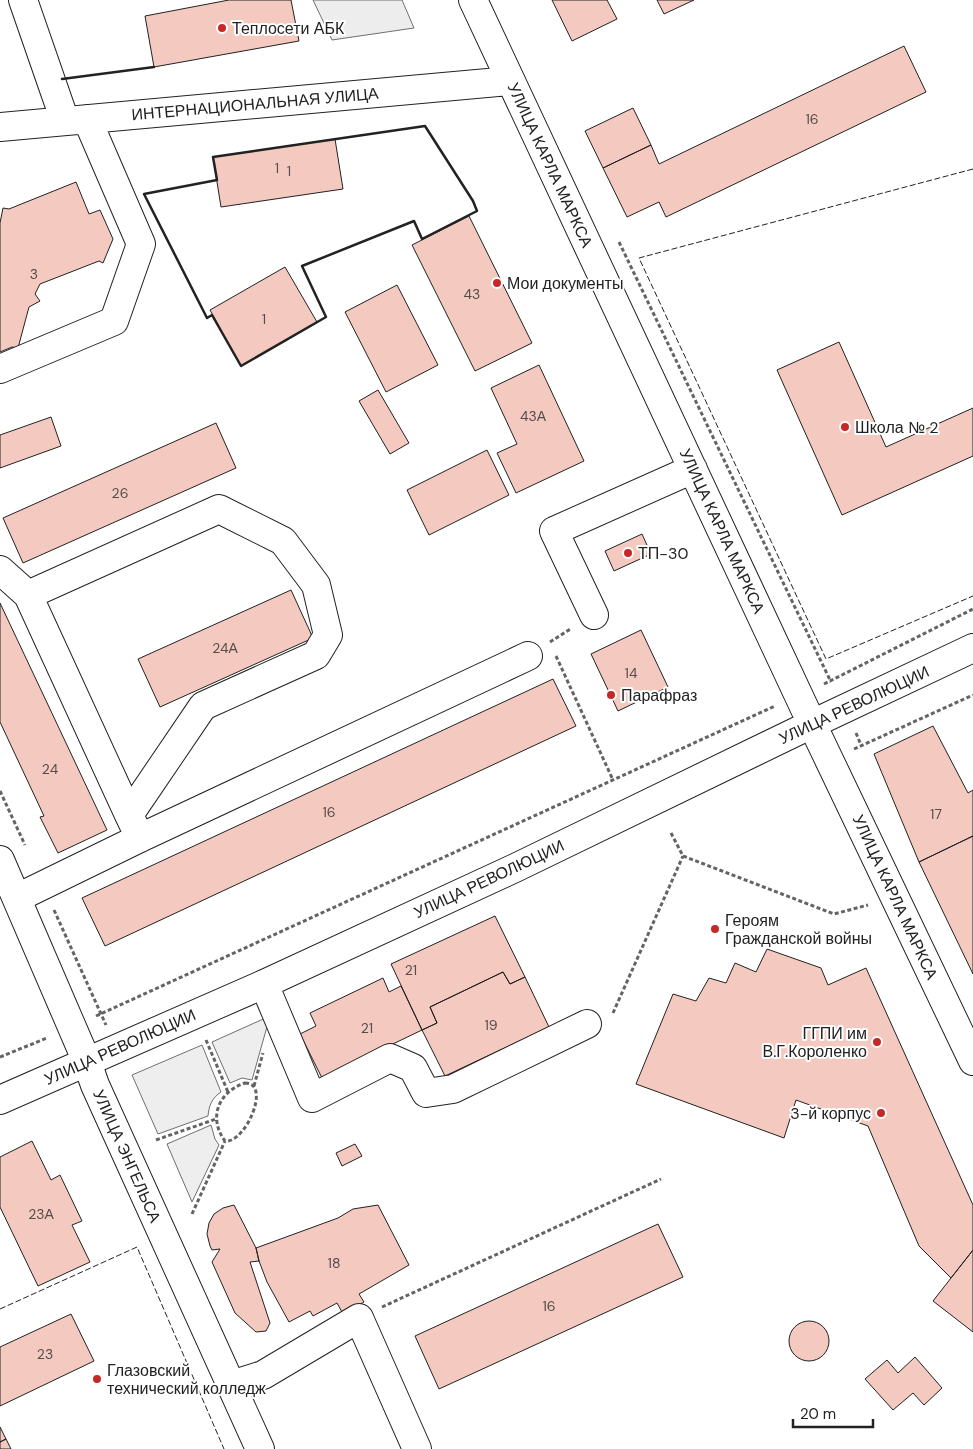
<svg xmlns="http://www.w3.org/2000/svg" width="973" height="1449" viewBox="0 0 973 1449" font-family="'DM Sans',sans-serif">
<rect width="100%" height="100%" fill="#fff"/>
<path fill="#eee" stroke="#6f6f6f" d="M270 1016 252 1080 242 1078 230 1083 212 1042Z
M202 1045 221 1092C212 1098 209 1105 208 1116L158 1134 132 1075Z
M211 1125 215 1139 219 1145 192 1202 167 1144Z"/>
<path fill="#ededed" stroke="#6f6f6f" d="M313 0H402L414 28 332 40Z"/>
<path fill="#f3c9c0" stroke="#222" d="M229 0H291L299 41 154 67 145 16Z
M552 0H607L617 19 572 41Z
M657 0H694L664 14Z
M904 46 926 92 666 217 659 202 627 217 603 168 651 145 659 164Z
M633 108 651 145 603 168 585 131Z
M335 139 343 189 221 207 213 157Z
M76 182 89 214 100 210 113 239 103 263 99 261 40 284 35 294 40 301 29 307 18 348 12 347 0 352V223L3 208 9 209Z
M469 216 532 343 475 371 412 245Z
M285 267 317 322 241 366 210 310Z
M397 285 438 365 386 392 345 312Z
M839 342 886 447 973 408V456L842 515 777 370Z
M539 365 584 461 516 493 497 453 517 444 491 388Z
M378 390 409 443 390 454 359 401Z
M51 417 61 446 0 468V435Z
M216 423 236 468 23 563 3 518Z
M487 450 509 495 429 535 407 490Z
M642 534 651 554 614 571 605 551Z
M291 590 313 638 160 707 138 659Z
M0 603 107 830 58 853 40 817 44 816 0 722Z
M641 630 668 687 618 711 591 654Z
M553 679 576 726 105 946 82 898Z
M933 726 968 793 973 790V836L919 862 874 754Z
M973 836V974L919 862Z
M495 916 525 977 510 984 503 972 430 1007 437 1023 422 1030 391 964Z
M767 949 821 968 828 985 866 968 973 1205V1250L951 1278 919 1246 868 1126 796 1100 784 1138 636 1084 673 994 696 1001 709 978 726 983 735 963 756 972Z
M503 972 510 984 525 977 549 1027 445 1076 422 1030 437 1023 430 1007Z
M383 978 389 992 401 986 422 1030 322 1078 300 1034 316 1026 310 1013Z
M32 1141 51 1180 60 1175 82 1221 72 1225 90 1262 38 1286 0 1207V1157Z
M355 1144 362 1156 342 1166 336 1153Z
M234 1205 256 1248 259 1261 250 1262 270 1323 266 1331 256 1332 235 1313 212 1262 220 1249 212 1250 210 1246 207 1234 209 1223 214 1214 223 1208Z
M378 1205 409 1265 359 1294 364 1302 343 1314 337 1303 313 1316 310 1311 289 1322 267 1282 259 1261 256 1248 338 1218 353 1209Z
M658 1224 683 1277 439 1389 415 1336Z
M973 1250V1332L933 1301Z
M71 1314 94 1361 0 1406V1347Z
M789 1341a20 20 0 1 1 40 0a20 20 0 1 1-40 0Z
M915 1357 942 1388 924 1405 913 1393 893 1410 865 1379 887 1360 898 1373Z
M0 1427 6 1439 0 1442Z
M6 1439 11 1449H0V1442Z"/>
<g fill="none" stroke-linecap="round" stroke-linejoin="round">
<g stroke="#222" stroke-width="30">
<path id="minor" d="M23 0 65 121
M473 0 812 724 973 1061
M0 127 510 81
M0 369 114 321 141 244 87 119
M0 570 28 595
M594 615 554 531 693 469
M129 815 203 706 316 655 328 635 316 585 283 541 219 509 28 595 129 815 140 838
M17 898 140 838 528 656
M264 984 312 1098 390 1058 413 1068 426 1093 453 1089 587 1024
M0 1100 264 984 515 868 812 724 973 648
M231 1385 263 1375 359 1318 417 1449"/>
</g>
<g stroke="#222" stroke-width="30">
<path id="major" d="M0 860 87 1062 95 1085 260 1449"/>
</g>
<path stroke="#646464" stroke-width="3" stroke-dasharray="4 2.5" stroke-linecap="butt" d="M619 242 831 682
M550 642 572 628
M556 656 613 780
M824 684 973 609
M856 733 861 745
M854 749 973 695
M0 791 25 845
M671 833 683 856 834 914 868 905
M54 910 106 1025
M613 1013 683 856
M96 1016 775 706
M206 1040 228 1092
M0 1057 47 1038
M245 1083C272 1083 245 1144 225 1141 208 1118 218 1092 245 1083Z
M254 1086 263 1053
M156 1140 216 1119
M192 1214 225 1141
M382 1307 661 1179"/>
<use href="#minor" stroke="#fff" stroke-width="28"/>
<use href="#major" stroke="#fff" stroke-width="28"/>
<path stroke="#222" stroke-width="1" stroke-dasharray="6 2.5" stroke-linecap="butt" d="M973 169 639 258 826 659 973 596
M0 1309 137 1247 224 1449"/>
<path stroke="#222" stroke-width="2.5" d="M62 79 154 67
M425 126 473 201 477 211 422 239 414 221 302 266 326 317 241 366 212 315 207 318 144 194 217 180 213 157Z"/>
</g>
<g fill="#c62828" stroke="#fff" stroke-width="2">
<circle cx="222" cy="28" r="5"/>
<circle cx="497" cy="283" r="5"/>
<circle cx="845" cy="427" r="5"/>
<circle cx="628" cy="553" r="5"/>
<circle cx="611" cy="695" r="5"/>
<circle cx="715" cy="929" r="5"/>
<circle cx="877" cy="1042" r="5"/>
<circle cx="881" cy="1113" r="5"/>
<circle cx="97" cy="1379" r="5"/>
</g>
<g text-anchor="middle" dominant-baseline="central" stroke-width="4" stroke-linejoin="round" paint-order="stroke">
<g font-size="14" fill="#564c4a">
<text x="812" y="119">16</text>
<text x="277" y="168">1</text>
<text x="289" y="171">1</text>
<text x="34" y="274">3</text>
<text x="472" y="294">43</text>
<text x="264" y="319">1</text>
<text x="533" y="416">43А</text>
<text x="120" y="493">26</text>
<text x="225" y="648">24А</text>
<text x="631" y="673">14</text>
<text x="50" y="769">24</text>
<text x="329" y="812">16</text>
<text x="936" y="814">17</text>
<text x="411" y="970">21</text>
<text x="491" y="1025">19</text>
<text x="367" y="1028">21</text>
<text x="41" y="1214">23А</text>
<text x="334" y="1263">18</text>
<text x="549" y="1306">16</text>
<text x="45" y="1354">23</text>
</g>
<g font-size="16" fill="#222" stroke="#fff" text-anchor="start">
<text x="232" y="28">Теплосети АБК</text>
<text x="507" y="283">Мои документы</text>
<text x="855" y="427">Школа № 2</text>
<text x="638" y="553">ТП-30</text>
<text x="621" y="695">Парафраз</text>
<text x="725" y="920">Героям<tspan x="725" dy="18">Гражданской войны</tspan></text>
<text x="867" y="1033" text-anchor="end">ГГПИ им<tspan x="867" dy="18">В.Г.Короленко</tspan></text>
<text x="871" y="1113" text-anchor="end">3-й корпус</text>
<text x="107" y="1370">Глазовский<tspan x="107" dy="18">технический колледж</tspan></text>
</g>
<g font-size="16" fill="#222" stroke="#fff">
<text transform="translate(255 104) rotate(-5)">ИНТЕРНАЦИОНАЛЬНАЯ УЛИЦА</text>
<text transform="translate(550 165) rotate(65)">УЛИЦА КАРЛА МАРКСА</text>
<text transform="translate(722 531) rotate(65)">УЛИЦА КАРЛА МАРКСА</text>
<text transform="translate(854 705) rotate(-25)">УЛИЦА РЕВОЛЮЦИИ</text>
<text transform="translate(489 879) rotate(-25)">УЛИЦА РЕВОЛЮЦИИ</text>
<text transform="translate(895 897) rotate(65)">УЛИЦА КАРЛА МАРКСА</text>
<text transform="translate(120 1047) rotate(-24)">УЛИЦА РЕВОЛЮЦИИ</text>
<text transform="translate(127 1156) rotate(66)">УЛИЦА ЭНГЕЛЬСА</text>
</g>
</g>
<path d="M793 1419v8h80v-8" fill="none" stroke="#222222" stroke-width="2.5"/>
<text x="800" y="1419" font-size="15" fill="#222222" stroke="#ffffff" stroke-width="4" paint-order="stroke">20 m</text>
</svg>
